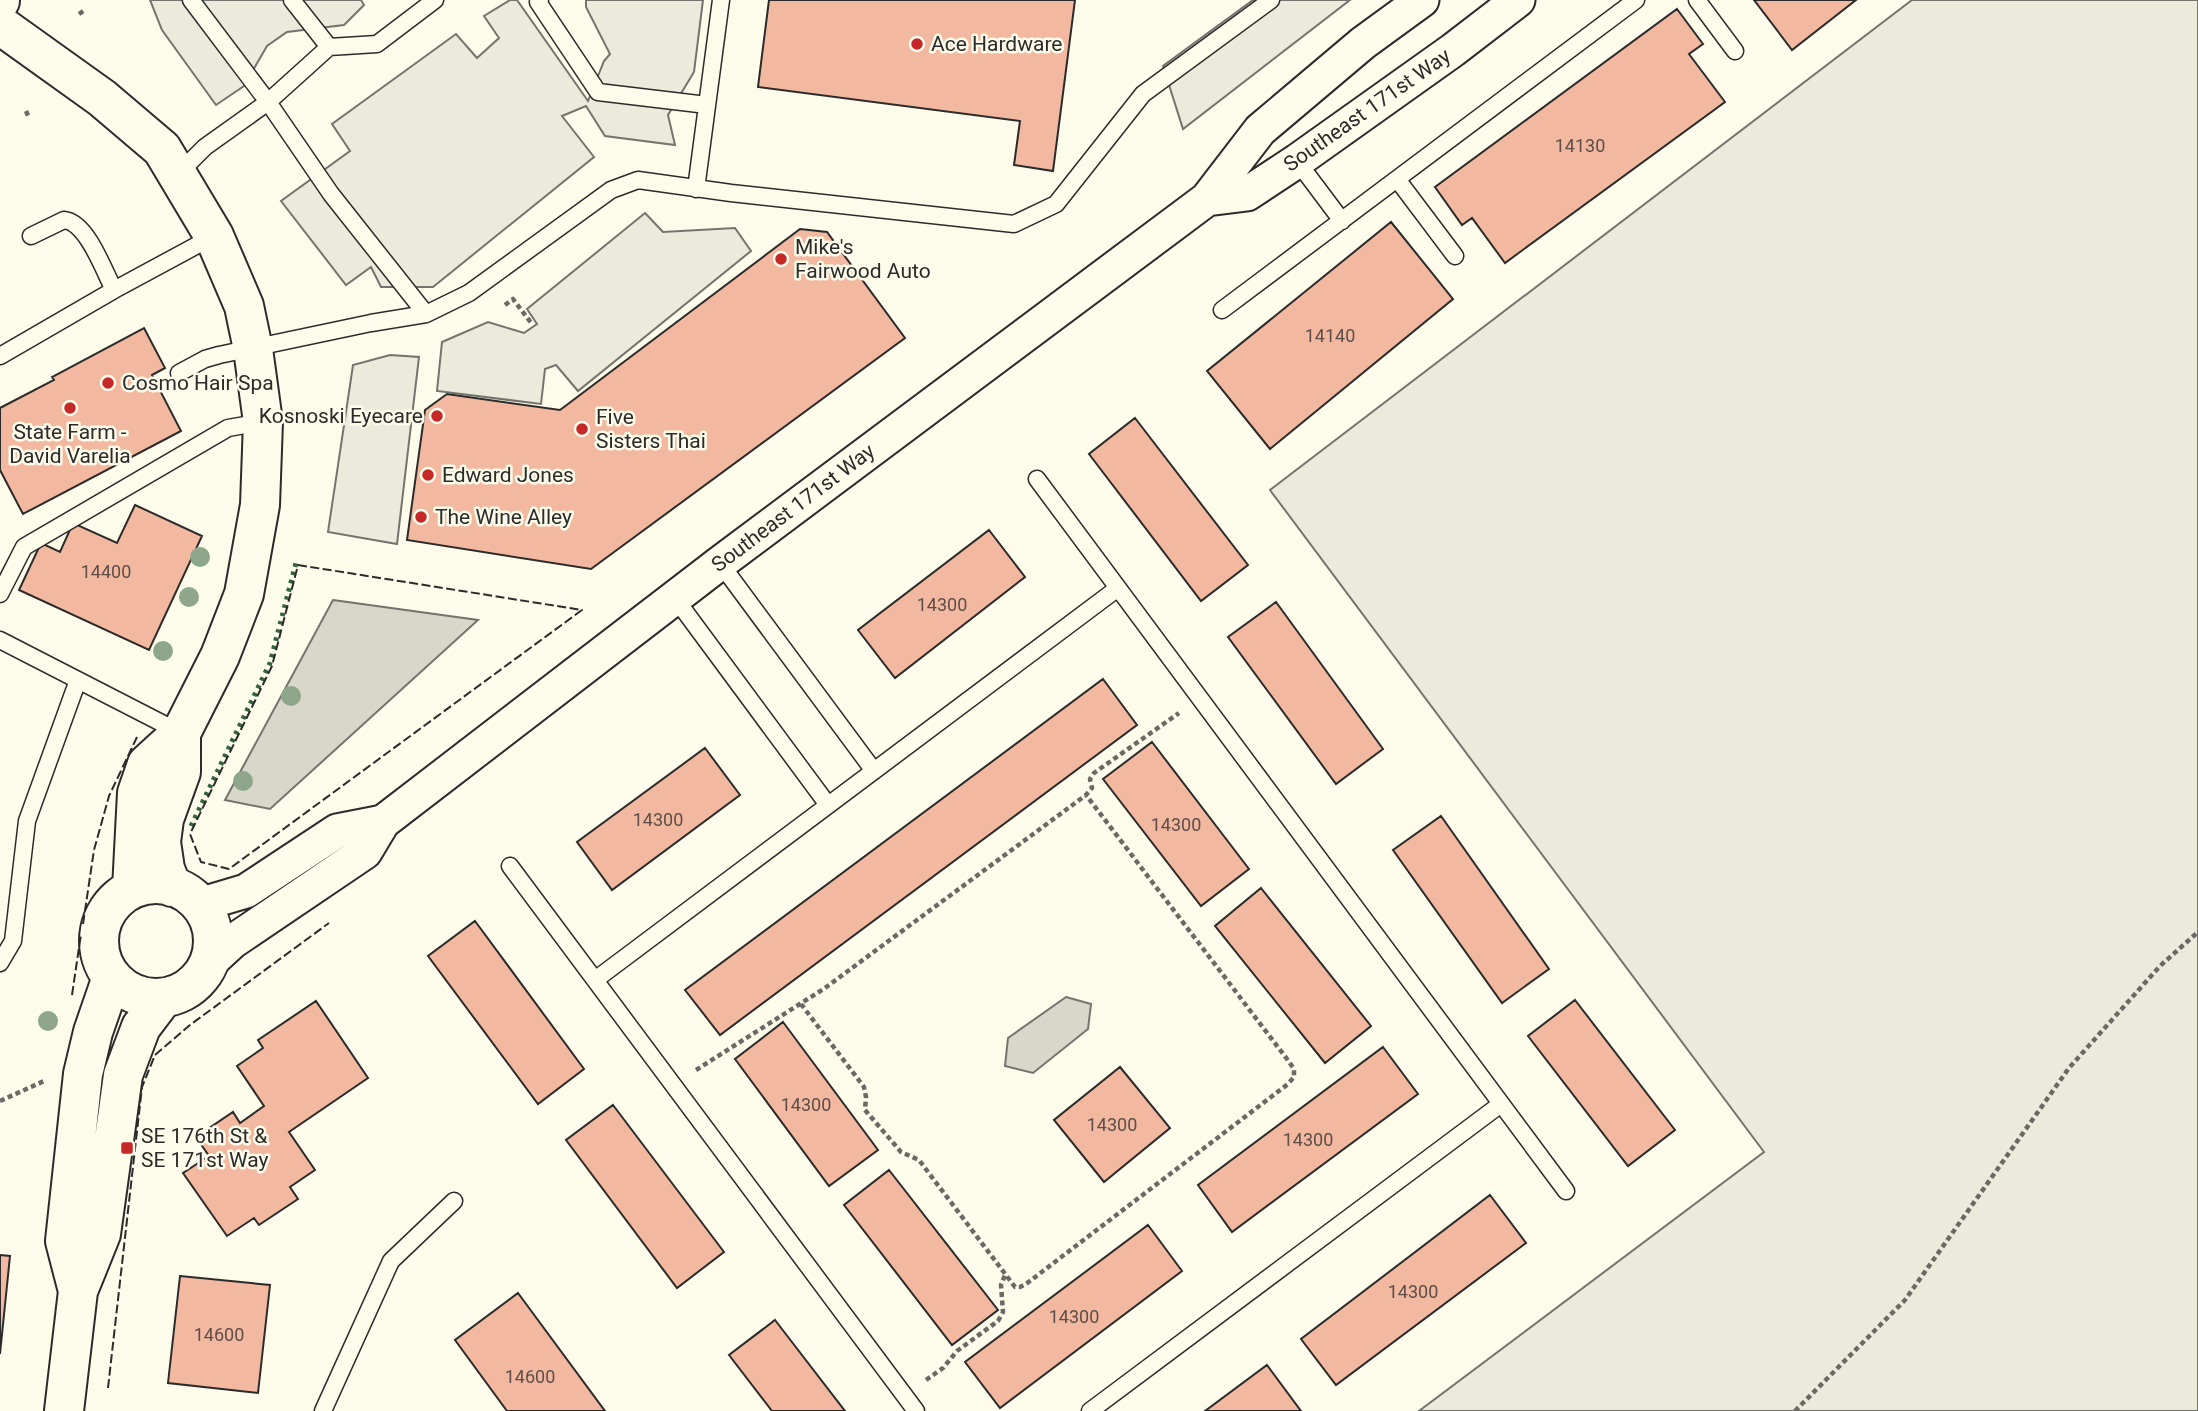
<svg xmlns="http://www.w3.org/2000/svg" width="2198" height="1411" viewBox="0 0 2198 1411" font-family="Roboto,sans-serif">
<rect width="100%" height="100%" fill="#fdfbea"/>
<path fill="#ecebdb" stroke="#74746e" stroke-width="2" d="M1912 0H2198V1411H1419L1764 1152 1270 490Z"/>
<path fill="#eceadb" stroke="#74746e" stroke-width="2" d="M150 0H361L364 5 344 25 287 32 267 46 244 86 216 105 162 30Z
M510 0H517L588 101 604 61 610 54 586 7V0H703L694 72 668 115 675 145 605 136 586 106 562 116 594 157 433 287H381L371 267 346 285 281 201 350 151 332 124 456 34 477 58 499 38 484 16Z
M1253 0H1350L1183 129 1163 66Z
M645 213 663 232 735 228 751 251 578 391 556 365 545 369 541 404 437 391 442 342 488 322 524 333 537 324 527 309Z
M390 355 419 357 397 544 328 532 353 365Z"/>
<path fill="#d8d7c9" stroke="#74746e" stroke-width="2" d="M333 600 478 620 270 809 225 800Z
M1066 997 1091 1004 1088 1029 1033 1073 1005 1066 1008 1038Z"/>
<path fill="#f2b8a0" stroke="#2b2b2b" stroke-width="2" d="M769 0H1075L1053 171 1014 165 1020 121 758 87Z
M1754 0H1856L1792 50Z
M1677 9 1703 44 1689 54 1725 102 1505 263 1472 218 1462 225 1435 187Z
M1391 222 1453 299 1270 449 1207 371Z
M800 229 827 232 905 338 591 569 407 540 425 410 447 394 560 410Z
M144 328 165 368 152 375 181 431 23 514 0 470V408L54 380 52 377Z
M1135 418 1248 565 1201 601 1089 454Z
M135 505 202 536 149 650 19 590 41 543 60 552 73 523 117 543Z
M989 530 1025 577 895 678 858 630Z
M1276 602 1383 749 1336 784 1228 637Z
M1103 679 1137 725 720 1035 685 990Z
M1152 742 1249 869 1201 906 1103 779Z
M705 748 740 795 612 890 577 842Z
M1441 816 1549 969 1502 1003 1393 850Z
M1261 888 1371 1026 1325 1063 1215 926Z
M475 921 584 1069 538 1104 428 956Z
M1575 1000 1675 1130 1628 1166 1528 1036Z
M316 1001 368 1078 289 1132 315 1170 290 1187 298 1199 259 1225 254 1218 227 1236 183 1173 209 1156 196 1137 233 1112 240 1123 264 1106 237 1066 263 1048 258 1040Z
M783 1022 878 1150 829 1186 735 1059Z
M1383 1047 1418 1094 1232 1232 1198 1185Z
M1120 1067 1170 1128 1104 1182 1054 1120Z
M613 1105 724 1252 677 1288 566 1140Z
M889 1170 998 1310 952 1345 844 1205Z
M1490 1195 1526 1243 1336 1385 1301 1339Z
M1148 1225 1182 1271 1000 1408 965 1362Z
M0 1255 10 1256 0 1354Z
M180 1276 270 1285 258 1393 168 1383Z
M518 1293 605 1411H507L455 1340Z
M775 1320 845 1411H772L729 1355Z
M1267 1365 1301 1411H1205Z"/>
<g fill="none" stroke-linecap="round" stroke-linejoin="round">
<g stroke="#2b2b2b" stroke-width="19">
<path id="service" d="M191 0 268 102 329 47 292 0
M540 0 538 2 598 92 707 105
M1697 0 1735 51
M329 47 377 44 435 0
M1297 161 1342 221
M178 174 205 147 268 102 331 194 426 314
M1397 179 1455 256
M696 189 721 0
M31 236 64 220C87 222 104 271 114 290
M1222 310 1636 0
M0 356 114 290 214 236
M179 373 205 359 219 355 371 323 426 314 469 293 611 190 638 180 731 193 1014 224 1056 204 1143 94 1271 0
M1037 479 1566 1191
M720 563 874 771
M0 594 24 547 228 428 263 422
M675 598 828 805
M0 640 181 733
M510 866 916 1411
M0 963 13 941 27 821 78 680
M595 980 1118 588
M323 1411 391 1261 454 1201
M1090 1411 1501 1104"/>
</g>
<g stroke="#2b2b2b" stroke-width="37">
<path id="minor" d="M1207 199 1247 194 1297 161 1453 50 1518 0
M199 905 246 891 337 831 383 822
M208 964 232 942 365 852 383 822 720 563 1207 199 1260 130 1363 43 1422 0"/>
</g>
<g stroke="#2b2b2b" stroke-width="42">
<path id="tertiary" d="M0 25 102 98 162 149 214 236 244 306 253 349 263 422 260 505 244 594 220 656 181 733 147 764 137 793 132 889
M99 941a57 57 0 1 1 114 0a57 57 0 1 1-114 0Z
M172 887 165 869 161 842 164 819 181 772V733
M78 1291 65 1241 83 1074 93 1032 112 977
M64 1411 78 1291 101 1234 123 1075 141 1027 163 998"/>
</g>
<g stroke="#2b2b2b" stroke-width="42">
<path id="secondary" d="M0 1V0"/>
</g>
<path stroke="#6a6964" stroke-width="4.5" stroke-dasharray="5 3.5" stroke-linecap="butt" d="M79 14 85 10
M26 111 29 118
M505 305 513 299 532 324
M801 1004 864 1087 866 1097 865 1110 901 1152 919 1160 1015 1287H1020L1026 1284 1288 1084 1294 1077V1069L1287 1059 1086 795
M696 1070 825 988 1086 795 1092 788 1090 779 1094 773 1179 713
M0 1101 44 1081
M926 1380 943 1368 957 1351 998 1321 1003 1312 1001 1285 1005 1275
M1795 1411 1905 1300 2069 1068 2160 966 2198 932"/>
<use href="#service" stroke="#fdfbea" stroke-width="16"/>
<use href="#minor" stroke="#fdfbea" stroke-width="33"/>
<use href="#tertiary" stroke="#fdfbea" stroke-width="38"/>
<use href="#secondary" stroke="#fdfbea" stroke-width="38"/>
<path stroke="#34623c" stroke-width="5" stroke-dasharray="3.5 5" stroke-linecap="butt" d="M191 826 270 663 296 563"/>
<path stroke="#2b2b2b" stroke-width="2" stroke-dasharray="9 3.5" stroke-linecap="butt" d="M298 565 582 610 229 869 201 862 190 834 272 666Z
M83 924 94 850 109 796 137 737
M72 995 81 934
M108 1388 142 1087 155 1055 190 1025 329 923"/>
</g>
<g fill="#8ea78a">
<circle cx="200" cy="557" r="10"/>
<circle cx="189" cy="597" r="10"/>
<circle cx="163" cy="651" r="10"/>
<circle cx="291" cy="696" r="10"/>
<circle cx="243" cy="781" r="10"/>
<circle cx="48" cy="1021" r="10"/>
</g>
<g fill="#c62828" stroke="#fdfbea" stroke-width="2.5">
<circle cx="917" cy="44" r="7"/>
<circle cx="781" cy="259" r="7"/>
<circle cx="108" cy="383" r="7"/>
<circle cx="70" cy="408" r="7"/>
<circle cx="437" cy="416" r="7"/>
<circle cx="582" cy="429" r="7"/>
<circle cx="428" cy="475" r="7"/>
<circle cx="421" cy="517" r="7"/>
<rect x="120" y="1141" width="14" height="14" rx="3.5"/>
</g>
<g text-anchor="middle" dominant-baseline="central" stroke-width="5" stroke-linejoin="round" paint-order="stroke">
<g font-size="18" fill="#5d4e48">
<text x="1580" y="145">14130</text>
<text x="1330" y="335">14140</text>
<text x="106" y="571">14400</text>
<text x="942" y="604">14300</text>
<text x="658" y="819">14300</text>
<text x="1176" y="824">14300</text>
<text x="806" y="1104">14300</text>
<text x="1112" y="1124">14300</text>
<text x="1308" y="1139">14300</text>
<text x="1413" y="1291">14300</text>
<text x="1074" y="1316">14300</text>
<text x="219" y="1334">14600</text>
<text x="530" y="1376">14600</text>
</g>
<g font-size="21" fill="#2b2b2b" stroke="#fdfbea" text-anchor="start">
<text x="931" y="44">Ace Hardware</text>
<text x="795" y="247">Mike's<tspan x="795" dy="24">Fairwood Auto</tspan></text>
<text x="122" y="383">Cosmo Hair Spa</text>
<text x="423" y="416" text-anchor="end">Kosnoski Eyecare</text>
<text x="596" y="417">Five<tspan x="596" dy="24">Sisters Thai</tspan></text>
<text x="70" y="432" text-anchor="middle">State Farm -<tspan x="70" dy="24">David Varelia</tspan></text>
<text x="442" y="475">Edward Jones</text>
<text x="435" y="517">The Wine Alley</text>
<text x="141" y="1136">SE 176th St &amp;<tspan x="141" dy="24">SE 171st Way</tspan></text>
</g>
<g font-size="21" fill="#2b2b2b" stroke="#fdfbea">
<text transform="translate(1367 110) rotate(-35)">Southeast 171st Way</text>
<text transform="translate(793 508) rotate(-37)">Southeast 171st Way</text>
</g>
</g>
</svg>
